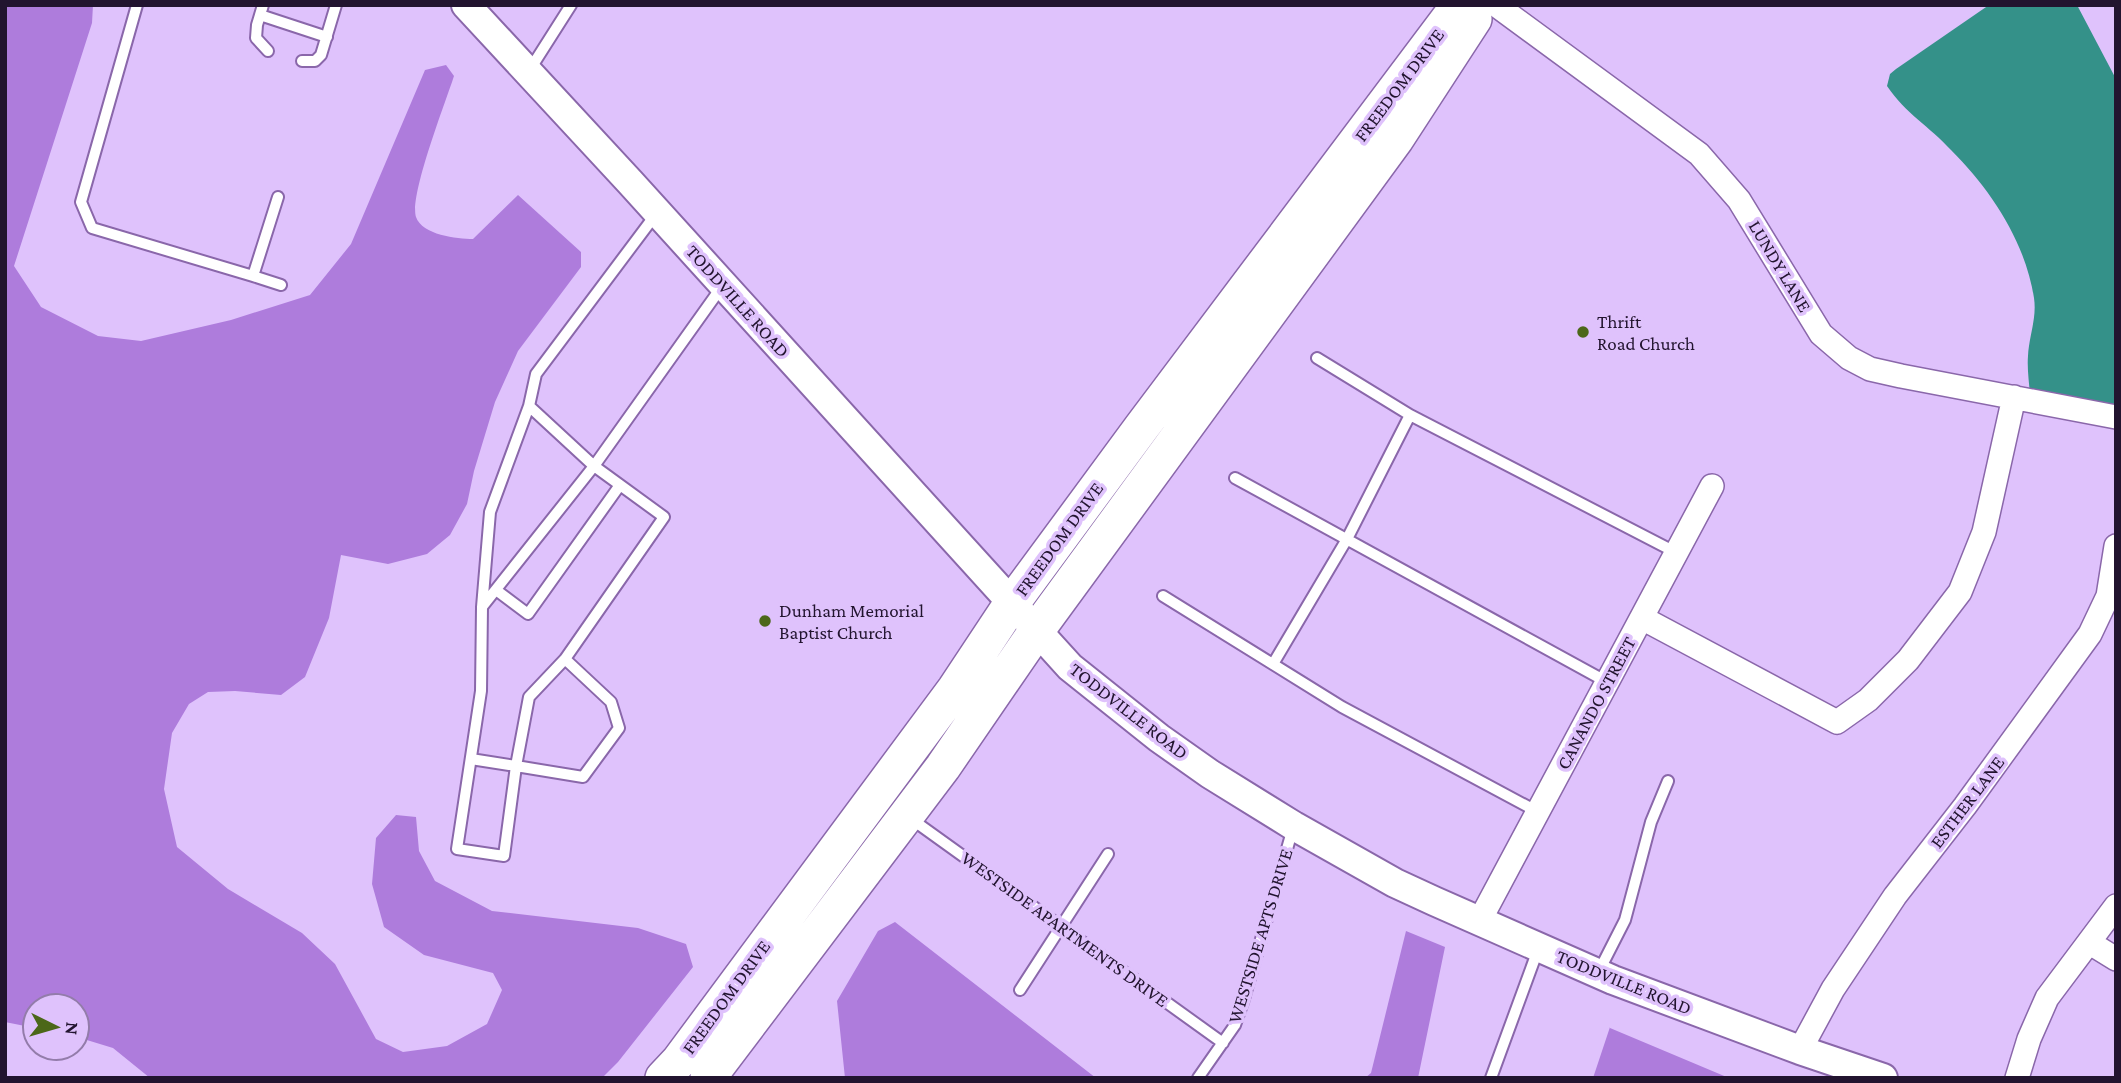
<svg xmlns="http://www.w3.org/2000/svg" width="2121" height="1083" viewBox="0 0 2121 1083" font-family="'Crimson Pro',serif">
<rect width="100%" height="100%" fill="#dfc2fc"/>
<path fill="#ae7cdc" d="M5 5H93L92 23 14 266 41 307 98 336 141 341 231 320 310 295 351 244 425 70 446 65 454 76C446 101 409 196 416 217 422 235 457 239 473 239L518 195 581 252V267L518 351 495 402 474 471 467 504 450 535 427 554 388 564 341 555 329 618 305 677 281 695 235 691 208 692 189 704 172 733 164 789 177 847 228 889 302 933 335 964 376 1039 403 1052 447 1046 487 1024 502 990 493 973 424 955 384 927 372 884 376 838 396 815 416 817 419 851 435 881 492 911 638 928 686 944 693 967 618 1062 602 1078H150L113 1048 77 1037V1006H35V1028L5 1022Z
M895 922 1096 1078H845L837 1001 878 931Z
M1406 931 1445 947 1418 1078H1365L1371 1073Z
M1610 1027V1028L1729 1078H1593Z"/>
<path fill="#349189" d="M1989 5H2077L2116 79V404L2112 407 2030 394C2029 382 2027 368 2028 356 2029 336 2037 318 2034 298 2025 241 1991 190 1951 150 1929 126 1906 114 1887 86L1890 74 1896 69Z"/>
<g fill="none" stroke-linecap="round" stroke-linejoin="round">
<g stroke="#8a67aa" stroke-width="14">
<path id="service" d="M137 5 81 202 92 228 253 276 278 197
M263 5 257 25 256 38 268 51
M260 15 327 37
M302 61H315L321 55 336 5
M529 71 571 5
M656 214 536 374 529 406 490 512 482 607 481 691 457 849 504 856 516 766 583 777 619 728 611 702 565 659 664 517 594 466 723 285
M253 276 281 285
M1317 358 1410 415
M1235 478 1607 682
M496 590 528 614 620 485
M1163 596 1342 707 1538 812
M482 607 594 466 529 406
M1273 664 1347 539 1410 415 1677 553
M471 759 516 766 529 697 565 659
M910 818 1223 1043
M1598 973 1625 920 1651 822 1668 781
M1020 990 1108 854
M1198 1078 1235 1025 1243 1002 1293 828
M1491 1078 1539 947"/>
</g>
<g stroke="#8a67aa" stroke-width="26">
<path id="minor" d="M1496 5 1699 154 1739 200 1821 334 1849 358 1870 369 1901 376 2116 417
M1642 618 1837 722 1868 700 1908 660 1960 592 1984 532 2014 397
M1480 920 1712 486
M2090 943 2116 959
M1800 1050 1833 989 1895 896 1965 806 2090 634 2108 596 2116 546
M2017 1078 2029 1039 2047 998 2116 906"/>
</g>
<g stroke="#8a67aa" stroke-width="32">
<path id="tertiary" d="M466 5 630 182 1070 667 1159 738 1210 774 1294 826 1395 883 1434 901 1613 980 1800 1050 1883 1078"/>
</g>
<g stroke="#8a67aa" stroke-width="38">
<path id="primary" d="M663 1078 679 1061 955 689 1012 603 1141 428 1456 9 1462 5
M708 1078 943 767 1037 630 1396 139 1474 19"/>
</g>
<use href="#service" stroke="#fff" stroke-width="10"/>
<use href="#minor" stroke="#fff" stroke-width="23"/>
<use href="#tertiary" stroke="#fff" stroke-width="28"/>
<use href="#primary" stroke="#fff" stroke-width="35"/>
</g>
<g fill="#4c6719" stroke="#dfc2fc" stroke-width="2.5">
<circle cx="1583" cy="332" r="7"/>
<circle cx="765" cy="621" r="7"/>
</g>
<g text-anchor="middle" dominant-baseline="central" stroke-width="7" stroke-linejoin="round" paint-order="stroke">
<g font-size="19" fill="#22142f" stroke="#dfc2fc">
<text transform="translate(1399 85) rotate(-53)">FREEDOM DRIVE</text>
<text transform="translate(1780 266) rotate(59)">LUNDY LANE</text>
<text transform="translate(738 301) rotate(48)">TODDVILLE ROAD</text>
<text transform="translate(1059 539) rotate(-54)">FREEDOM DRIVE</text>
<text transform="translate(1596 703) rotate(-62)">CANANDO STREET</text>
<text transform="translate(1129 711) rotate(38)">TODDVILLE ROAD</text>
<text transform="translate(1967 802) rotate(-53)">ESTHER LANE</text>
<text transform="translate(1065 929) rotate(36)">WESTSIDE APARTMENTS DRIVE</text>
<text transform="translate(1260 936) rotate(-73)">WESTSIDE APTS DRIVE</text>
<text transform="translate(1624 982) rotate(22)">TODDVILLE ROAD</text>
<text transform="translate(726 997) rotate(-54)">FREEDOM DRIVE</text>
</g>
<g font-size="19" fill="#22142f" stroke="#dfc2fc" text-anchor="start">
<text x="1597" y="321">Thrift<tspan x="1597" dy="22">Road Church</tspan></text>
<text x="779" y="610">Dunham Memorial<tspan x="779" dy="22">Baptist Church</tspan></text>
</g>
</g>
<rect width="2121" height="1083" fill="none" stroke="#22142f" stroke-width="14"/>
<g transform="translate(56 1027) rotate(95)"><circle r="33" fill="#dfc2fc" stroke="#937caa" stroke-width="2"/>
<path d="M0-5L12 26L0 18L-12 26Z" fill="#4c6719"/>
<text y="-10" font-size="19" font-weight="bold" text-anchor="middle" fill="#22142f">N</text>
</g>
</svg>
